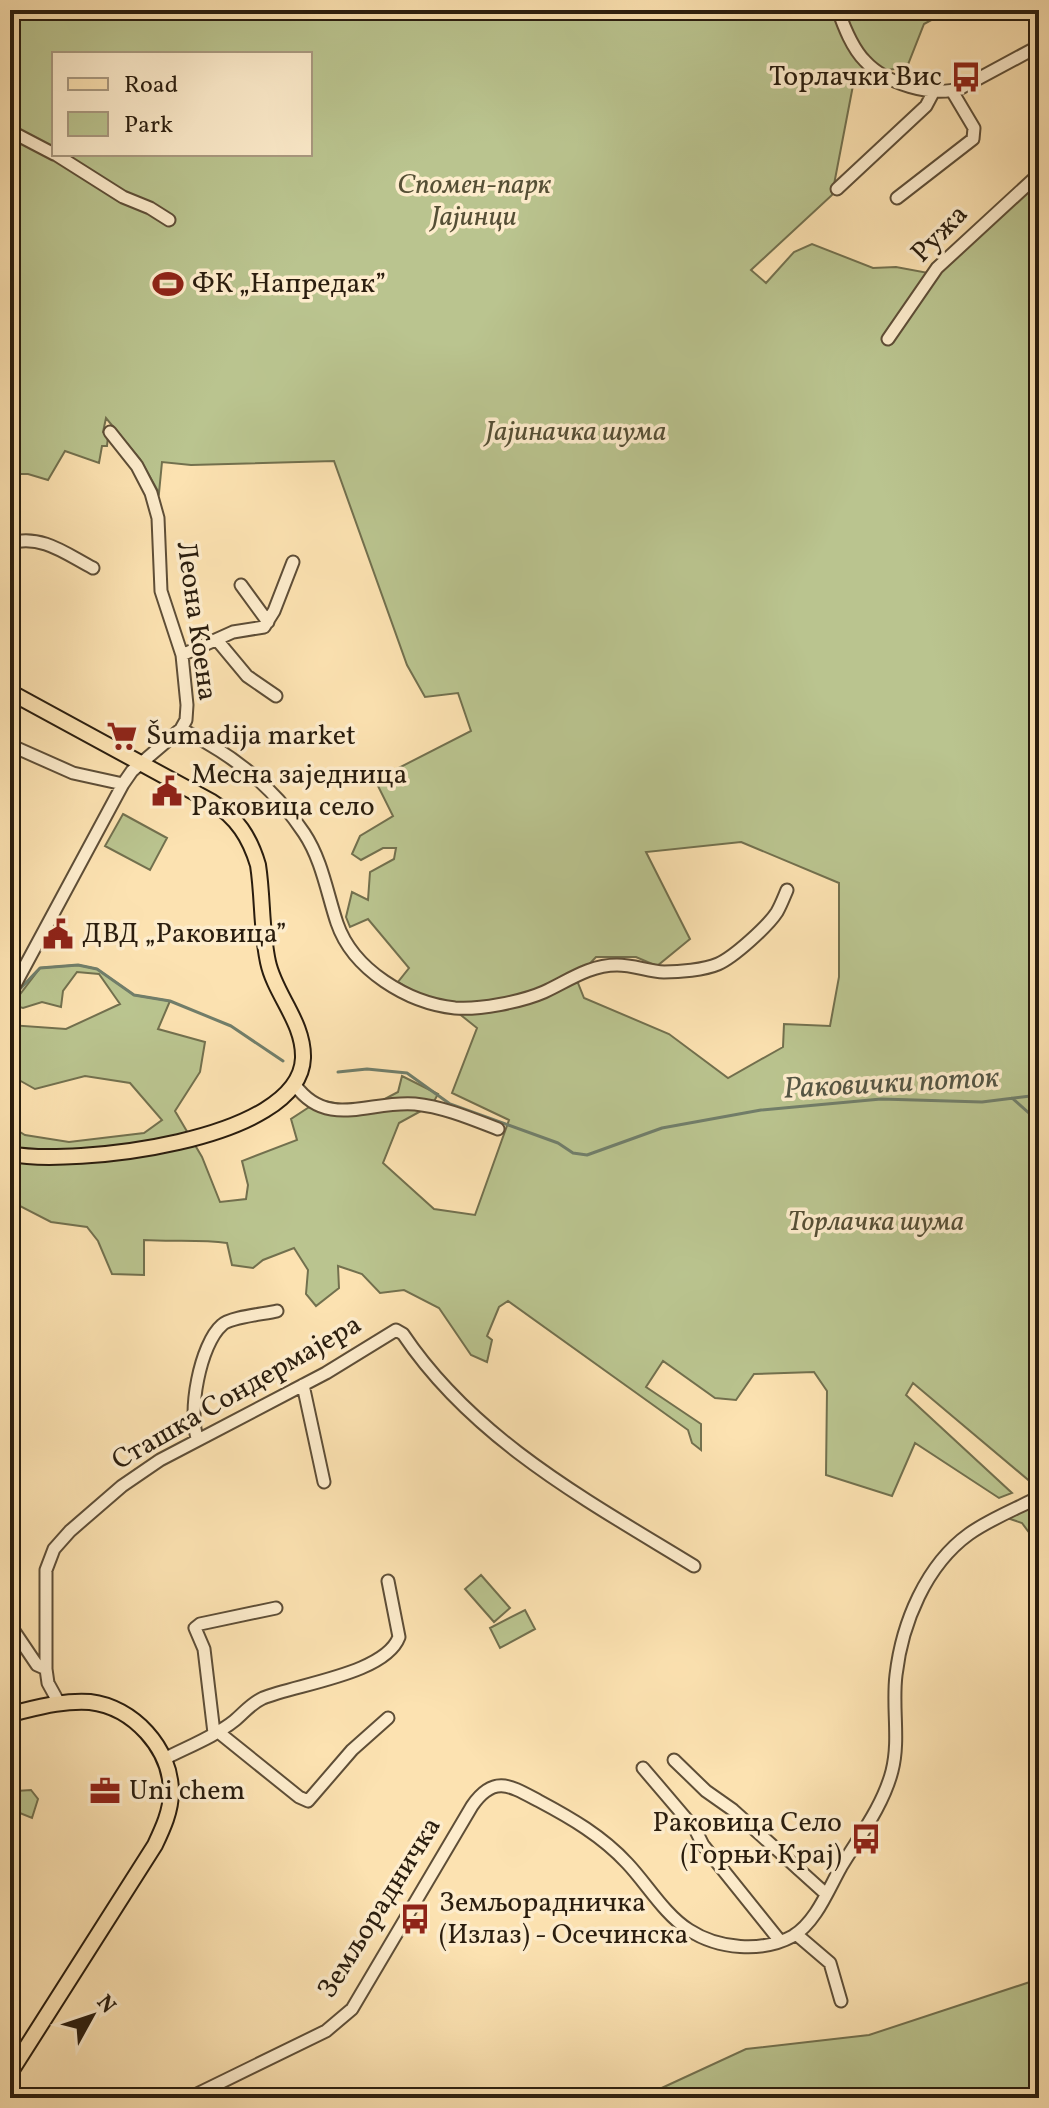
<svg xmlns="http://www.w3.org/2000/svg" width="1049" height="2108" viewBox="0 0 1049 2108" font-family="Vollkorn,serif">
<rect width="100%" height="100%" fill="#fce2b1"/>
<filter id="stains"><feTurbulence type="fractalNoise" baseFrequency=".0025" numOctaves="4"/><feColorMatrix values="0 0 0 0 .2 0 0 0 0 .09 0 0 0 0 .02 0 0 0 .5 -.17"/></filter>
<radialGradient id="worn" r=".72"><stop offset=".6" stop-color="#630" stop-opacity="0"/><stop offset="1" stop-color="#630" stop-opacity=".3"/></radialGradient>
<path fill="#bac48f" stroke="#72704e" stroke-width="2" fill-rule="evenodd" d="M10 10H936L937 17 924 24 907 67 855 75 832 195 751 270 766 283 794 252 812 244 873 268 896 267 928 273 1039 174V1489L913 1383 906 1395 1012 1493 999 1498 915 1443 892 1496 826 1475 827 1391 814 1372 754 1374 736 1400 715 1398 663 1361 646 1387 701 1424V1450L692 1443 688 1430 508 1301 499 1307 487 1336 492 1340 487 1362 471 1355 439 1308 404 1290 380 1293 362 1274 338 1266 339 1288 316 1306 306 1294 308 1270 294 1248 263 1260 253 1268 232 1265 227 1243C199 1239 172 1242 144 1240V1275L112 1274 98 1241 87 1227 51 1222 10 1201V1126L25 1135 69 1142 144 1133 162 1120 130 1083 85 1076 35 1089 10 1075V1025L66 1029 120 1004 99 974 77 972 63 991 61 1007 42 1002 23 1008 12 1005 40 968 78 965 97 969 134 995 170 1001 158 1029 205 1042 200 1072 175 1111 202 1157 220 1202 246 1199 248 1185 242 1161 297 1140 291 1119 320 1100 366 1109 398 1092 402 1076 438 1094 432 1105 399 1123 383 1163 434 1209 475 1215 509 1120 452 1093 477 1028 447 1004 427 999 398 982 409 968 368 919 350 927 346 917 352 892 368 900 370 872 394 859 396 848H383L361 860 352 854 360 836 393 816 375 780 471 731 458 693 425 697 407 665 334 461 191 465 162 462 159 493 140 459 106 418 103 432 108 436 107 446H102L99 463 65 451 48 480 28 474H10ZM54 54H310V154H54ZM741 842 839 883V977L830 1026 784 1024 783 1047 728 1078 669 1034 584 998 576 978 596 957H636L657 966 690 939 646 852Z
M123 814 167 838 150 870 105 846Z
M1039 1500V1546L1022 1523 1001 1516Z
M481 1575 510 1608 494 1622 465 1589Z
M525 1610 535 1629 500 1648 490 1628Z
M31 1790 38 1799 32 1818 10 1809V1796L16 1791Z
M1039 1979V2098H640L746 2049 869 2035Z"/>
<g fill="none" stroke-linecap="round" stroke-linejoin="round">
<path stroke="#717e6a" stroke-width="3" d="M18 991 40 968 78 965 97 969 134 995 170 1001 231 1026 283 1061
M338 1072 367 1069 407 1073 450 1104 558 1143 573 1153 587 1155 662 1128 761 1110 881 1099 982 1102 1039 1095
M1012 1098 1039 1122"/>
<g stroke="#5e4e37" stroke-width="15">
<path id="minor" d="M838 10C844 27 852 48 865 61 885 83 932 98 961 88L1039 46
M10 131 54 154
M55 154 123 197 150 208 169 220
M837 189 926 106 934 91
M897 198 973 139 974 128 952 91
M888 339 937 268 1039 174
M10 543C42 534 66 554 93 568
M241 585 268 622
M217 640 247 676 276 696
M182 655 233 632 264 627 274 611 293 562
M181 729C232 754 272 785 304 833 322 860 327 893 337 923 353 970 408 1003 455 1008 479 1010 521 1002 544 992 568 981 589 965 617 965 633 965 648 971 664 972 679 972 704 970 718 964 734 957 768 926 777 912 781 905 784 897 787 890
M10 745 73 773 123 784
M10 994 123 784 132 771 181 729 186 720 187 705 182 655 161 591 158 518 151 493 137 466 110 432
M295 1085C328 1130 370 1100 415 1104 444 1107 472 1119 498 1129
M303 1385 324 1482
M198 1440C187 1414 200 1344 222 1325 230 1317 265 1314 277 1311
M10 1625 37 1665 46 1669 48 1683 59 1703
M46 1669V1570L54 1549 70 1531 122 1486 160 1460 326 1373 396 1330 403 1334C474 1440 588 1501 694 1566
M217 1731 299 1797 308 1801 352 1750 388 1718
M214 1733 204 1649 195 1628 200 1624 276 1608
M164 1759C187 1747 214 1737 234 1721 244 1713 250 1704 263 1698 297 1684 385 1674 399 1637L388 1581
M674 1760 706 1791 733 1810 826 1894
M643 1768 695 1829 703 1845 780 1941
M796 1934 830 1963 841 2001
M189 2098 326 2031 352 2009 472 1806C494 1774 511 1786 539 1801 571 1818 602 1836 627 1863 647 1884 664 1914 689 1930 718 1949 762 1953 793 1936 816 1922 828 1890 841 1867 859 1837 883 1806 892 1771 900 1740 892 1707 896 1675 902 1623 926 1565 969 1534 990 1519 1016 1509 1039 1497"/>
</g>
<g stroke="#2a1d0e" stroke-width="18">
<path id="major" d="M10 692 212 802C237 817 250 838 258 865 263 897 261 930 268 962 275 995 304 1022 303 1058 300 1142 72 1166 10 1154
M10 1714C36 1708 63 1700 90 1702 133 1707 171 1748 171 1792 171 1811 163 1828 155 1845L10 2073"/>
</g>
<use href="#minor" stroke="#fdeccc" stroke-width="11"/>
<use href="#major" stroke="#fce2b1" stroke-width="14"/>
</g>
<defs>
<g id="bus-bare" transform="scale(2.4)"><path d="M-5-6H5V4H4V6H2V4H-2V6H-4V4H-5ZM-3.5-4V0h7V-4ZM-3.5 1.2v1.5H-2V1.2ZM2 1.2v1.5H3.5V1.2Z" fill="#8f2418" stroke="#fdeccc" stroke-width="2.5" paint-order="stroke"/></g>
<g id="stadium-bare" transform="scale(2.4)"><path d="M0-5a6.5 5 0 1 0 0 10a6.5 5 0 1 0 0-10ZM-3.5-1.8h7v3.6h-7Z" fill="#8f2418" stroke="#fdeccc" stroke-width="2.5" paint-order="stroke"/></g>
<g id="supermarket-bare" transform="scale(2.4)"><path d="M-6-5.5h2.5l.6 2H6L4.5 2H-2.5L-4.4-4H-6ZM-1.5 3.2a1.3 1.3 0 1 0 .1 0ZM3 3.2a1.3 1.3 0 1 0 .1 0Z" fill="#8f2418" stroke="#fdeccc" stroke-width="2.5" paint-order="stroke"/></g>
<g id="civic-bare" transform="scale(2.4)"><path d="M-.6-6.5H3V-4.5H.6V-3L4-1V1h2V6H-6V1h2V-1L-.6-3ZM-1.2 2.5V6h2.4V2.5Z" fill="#8f2418" stroke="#fdeccc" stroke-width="2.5" paint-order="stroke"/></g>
<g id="office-bare" transform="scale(2.4)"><path d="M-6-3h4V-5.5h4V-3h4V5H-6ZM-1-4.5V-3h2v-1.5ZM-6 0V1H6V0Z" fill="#8f2418" stroke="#fdeccc" stroke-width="2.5" paint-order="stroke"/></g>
</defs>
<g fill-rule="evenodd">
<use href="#bus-bare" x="966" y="77"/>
<use href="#stadium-bare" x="168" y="284"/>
<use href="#supermarket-bare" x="122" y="736"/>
<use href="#civic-bare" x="167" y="791"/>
<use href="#civic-bare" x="58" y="934"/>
<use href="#office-bare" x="105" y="1791"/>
<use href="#bus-bare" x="866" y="1839"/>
<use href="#bus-bare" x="415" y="1919"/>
</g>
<g text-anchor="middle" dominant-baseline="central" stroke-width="7" stroke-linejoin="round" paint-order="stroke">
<g font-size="28" fill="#2a1d0e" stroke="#fdeccc" text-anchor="start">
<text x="942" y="77" text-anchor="end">Торлачки Вис</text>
<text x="192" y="284">ФК „Напредак”</text>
<text x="146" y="736">Šumadija market</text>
<text x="191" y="775">Месна заједница<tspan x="191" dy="32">Раковица село</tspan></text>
<text x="82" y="934">ДВД „Раковица”</text>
<text x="129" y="1791">Uni chem</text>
<text x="842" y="1823" text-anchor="end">Раковица Село<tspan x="842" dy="32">(Горњи Крај)</tspan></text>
<text x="439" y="1903">Земљорадничка<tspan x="439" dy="32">(Излаз) - Осечинска</tspan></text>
</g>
<g font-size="28" font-style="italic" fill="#554f35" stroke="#fdeccc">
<text x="474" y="185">Спомен-парк<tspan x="474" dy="32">Јајинци</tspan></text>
<text x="576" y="432">Јајиначка шума</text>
<text x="876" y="1222">Торлачка шума</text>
</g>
<g font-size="28" fill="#2a1d0e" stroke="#fdeccc">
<text transform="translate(940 234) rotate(-46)">Ружа</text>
<text transform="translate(196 621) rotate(82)">Леона Коена</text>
<text transform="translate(237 1393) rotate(-30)">Сташка Сондермајера</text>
<text transform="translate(380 1908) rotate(-58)">Земљорадничка</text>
</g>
<g font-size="30" font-style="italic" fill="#535544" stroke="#fdeccc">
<text transform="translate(891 1084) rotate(-3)">Раковички поток</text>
</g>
</g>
<rect width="1049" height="2108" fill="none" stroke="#fce2b1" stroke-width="40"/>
<rect x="12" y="12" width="1025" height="2084" fill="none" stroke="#2a1d0e" stroke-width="4"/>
<rect x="20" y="20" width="1009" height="2068" fill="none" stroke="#2a1d0e" stroke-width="2"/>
<rect x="52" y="52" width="260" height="104" fill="#fdeccc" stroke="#a99980" stroke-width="2"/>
<rect x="68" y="78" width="40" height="12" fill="#fce2b1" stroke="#a99980" stroke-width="2"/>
<text x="124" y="92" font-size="24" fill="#2a1d0e">Road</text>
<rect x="68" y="112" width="40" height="24" fill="#bac48f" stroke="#a99980" stroke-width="2"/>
<text x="124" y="132" font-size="24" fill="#2a1d0e">Park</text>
<g transform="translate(92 2016) rotate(50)" stroke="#fdeccc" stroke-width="6" paint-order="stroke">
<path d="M0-6L14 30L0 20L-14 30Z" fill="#2a1d0e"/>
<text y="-12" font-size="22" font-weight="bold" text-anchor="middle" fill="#2a1d0e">N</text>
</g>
<rect width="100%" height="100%" filter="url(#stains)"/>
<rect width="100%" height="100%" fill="url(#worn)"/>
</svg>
